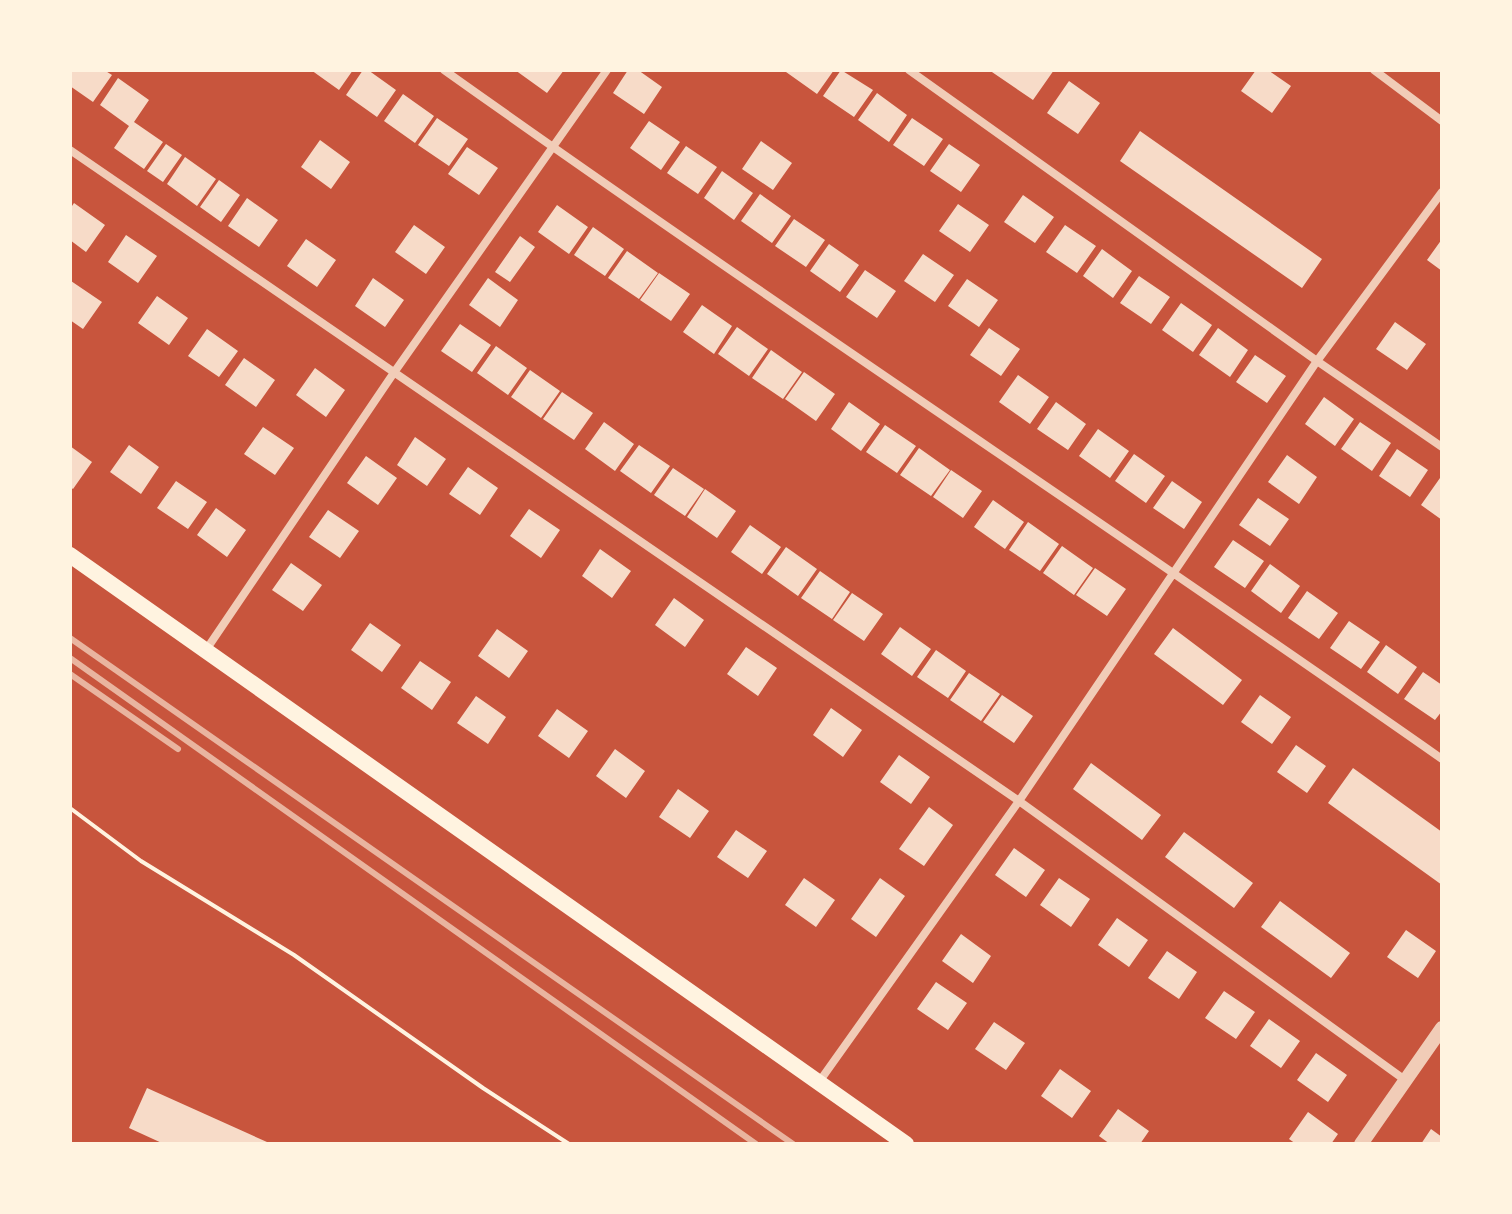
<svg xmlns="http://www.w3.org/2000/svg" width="1512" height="1214" viewBox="0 0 1512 1214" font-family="Ubuntu,sans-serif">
<rect width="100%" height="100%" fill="#c8553d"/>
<path fill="#f7dbc8" d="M70 70H104L112 75 93 102 70 86Z
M311 70H353L339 90Z
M363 70H368L396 90 377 117 346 95Z
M515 70H564L547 93Z
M628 70H638L662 87 644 114 613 93Z
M788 70H834L817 94 786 72Z
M841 70 873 90 854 117 823 96Z
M989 70H1054L1033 100Z
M1256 70H1268L1291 86 1272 113 1241 91Z
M118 78 149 100 134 122 163 142 144 169 114 148 129 126 100 105Z
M1069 81 1100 103 1078 134 1047 113Z
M877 93 907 115 889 142 858 120Z
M403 94 434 116 415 143 384 121Z
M437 118 468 139 449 166 418 145Z
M912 118 943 139 924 166 893 145Z
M649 121 680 142 661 170 630 148Z
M1140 131 1322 259 1302 288 1120 161Z
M320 140 350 162 331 189 301 167Z
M761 141 792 163 773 190 742 169Z
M166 144 182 155 163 182 147 171Z
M949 144 980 165 961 192 930 171Z
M686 146 717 167 698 194 667 173Z
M467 147 498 168 479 195 448 174Z
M185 157 216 179 197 206 167 184Z
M722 171 753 193 734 220 704 198Z
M219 180 240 195 221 222 200 207Z
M760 194 791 216 772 243 741 221Z
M1023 195 1054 217 1035 243 1004 222Z
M247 198 278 220 259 247 228 226Z
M74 203 105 225 86 252 70 240V209Z
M958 204 989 225 970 252 939 231Z
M557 205 588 227 569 254 538 232Z
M794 219 825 240 806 267 775 246Z
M414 225 445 247 426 274 395 252Z
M1065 225 1096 246 1077 273 1046 252Z
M593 227 624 249 605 276 574 255Z
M126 235 157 256 138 283 108 262Z
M520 236 535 247 510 282 495 272Z
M306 239 336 260 317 287 287 266Z
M1442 239V271L1427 260Z
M829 244 859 265 840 292 810 271Z
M1102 249 1132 271 1113 298 1083 276Z
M627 251 658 273 639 299 608 278Z
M923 254 954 275 935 302 904 281Z
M865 270 896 291 877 318 846 297Z
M659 273 690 294 671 321 640 300Z
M1139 276 1170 297 1151 324 1120 303Z
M373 278 404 300 385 327 355 306Z
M488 278 518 300 500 327 469 305Z
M967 279 998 300 979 327 948 306Z
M71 281 102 302 83 329 70 320Z
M157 296 188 318 169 345 138 323Z
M1181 303 1212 325 1193 352 1162 330Z
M702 305 732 326 714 354 683 332Z
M1395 322 1426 344 1407 370 1376 349Z
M460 324 491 345 472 372 441 351Z
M737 327 768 349 749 376 718 354Z
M989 328 1020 349 1001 376 970 355Z
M1218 328 1248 350 1230 377 1199 355Z
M207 329 238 351 219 377 188 356Z
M496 346 527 368 508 395 477 373Z
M771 350 802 372 783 399 752 378Z
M1255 355 1286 376 1267 403 1236 382Z
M244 358 275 380 256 407 225 385Z
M315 368 345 390 326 417 296 395Z
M530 370 560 391 541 418 511 397Z
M804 372 835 394 816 421 785 399Z
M1018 375 1049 397 1030 424 999 402Z
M562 392 593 413 574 440 543 419Z
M1324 397 1354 419 1335 446 1305 424Z
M849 402 880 424 861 451 831 429Z
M1056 402 1086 424 1068 450 1037 429Z
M604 422 634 444 615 471 585 449Z
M1360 422 1391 443 1372 471 1341 449Z
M885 425 916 446 897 473 866 452Z
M263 427 294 448 275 475 244 454Z
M1098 429 1129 451 1110 478 1079 456Z
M415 437 446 459 427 486 397 465Z
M129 445 159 467 141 494 110 472Z
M639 445 670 466 651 493 620 471Z
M70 446 92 462 73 489 70 487Z
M919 448 950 470 931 496 900 475Z
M1397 449 1428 470 1410 497 1379 476Z
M1134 454 1165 476 1146 503 1115 481Z
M1287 455 1317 477 1299 504 1268 482Z
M366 456 397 478 378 505 347 483Z
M468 467 498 488 480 515 449 494Z
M673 468 704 489 685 516 654 495Z
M951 470 982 491 963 518 933 497Z
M1440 478 1442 480V520L1421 505Z
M176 481 207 502 188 529 157 508Z
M1172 481 1202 502 1184 529 1153 508Z
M705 489 736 511 717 538 687 517Z
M1258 498 1289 519 1270 546 1239 525Z
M993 500 1024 522 1005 549 974 527Z
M216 508 246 530 227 557 197 535Z
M529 509 560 530 541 558 510 536Z
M328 510 359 531 340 558 309 537Z
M1028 522 1059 544 1040 571 1009 550Z
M750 525 781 547 762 574 731 552Z
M1233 540 1264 561 1245 588 1214 567Z
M1062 546 1093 568 1074 595 1043 573Z
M786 547 817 569 798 596 767 574Z
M600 549 631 571 612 598 582 576Z
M291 563 322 585 303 611 272 590Z
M1270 564 1300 586 1281 613 1251 591Z
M1095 568 1126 589 1107 616 1076 595Z
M820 571 850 592 832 619 801 598Z
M1307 591 1338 613 1319 639 1288 618Z
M852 593 883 614 864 641 833 620Z
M674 598 704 620 685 647 655 625Z
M1349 621 1380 642 1361 669 1330 648Z
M370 623 401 645 382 672 351 650Z
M900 627 931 649 912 676 881 654Z
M1173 628 1242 680 1223 705 1154 654Z
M497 629 528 651 509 678 478 656Z
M1386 645 1417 667 1398 694 1367 672Z
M746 647 777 668 758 696 727 674Z
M936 650 966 671 948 698 917 677Z
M420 661 451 682 432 710 401 688Z
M1423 672 1442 685V711L1435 720 1404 699Z
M969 673 1000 694 981 721 950 700Z
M1002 695 1033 716 1014 743 983 722Z
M1260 695 1291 717 1272 744 1241 722Z
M476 696 506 717 488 744 457 723Z
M831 708 862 730 843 757 813 735Z
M557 709 588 731 569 758 538 736Z
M1296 745 1326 766 1307 793 1277 772Z
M615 749 645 771 626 798 596 776Z
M899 755 930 777 911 804 880 782Z
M1091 763 1161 815 1142 840 1073 789Z
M1353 768 1442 832V885L1328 803Z
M678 789 709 811 690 838 659 817Z
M929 807 953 825 924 866 899 849Z
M736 830 767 851 748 878 717 857Z
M1184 832 1253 883 1234 908 1165 857Z
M1014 848 1045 870 1026 897 995 875Z
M804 878 835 900 816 927 785 905Z
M880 878 905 896 876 937 851 919Z
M1059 878 1090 899 1071 927 1040 905Z
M1280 901 1350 953 1331 978 1261 927Z
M1117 918 1148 940 1129 967 1098 945Z
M1406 930 1436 951 1418 978 1387 957Z
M961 934 991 956 973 983 942 961Z
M1167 951 1197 972 1179 999 1148 978Z
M936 982 967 1003 948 1030 917 1009Z
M1224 991 1255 1012 1236 1039 1205 1018Z
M1269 1019 1300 1041 1281 1068 1250 1046Z
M994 1022 1025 1043 1006 1070 975 1049Z
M1316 1053 1347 1075 1328 1102 1297 1080Z
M1060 1069 1091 1091 1072 1118 1041 1096Z
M147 1088 267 1142 266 1144H164L129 1128Z
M1118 1109 1149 1131 1140 1144H1110L1099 1136Z
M1308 1112 1338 1134 1331 1144H1296L1289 1139Z
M1431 1129 1442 1137V1144H1421Z"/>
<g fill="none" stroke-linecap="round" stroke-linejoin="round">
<path stroke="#fff3e0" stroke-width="4" d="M70 808 141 861 294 955 483 1088 569 1144"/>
<path stroke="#f1ccb7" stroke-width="8" d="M444 70C773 304 1111 527 1442 759
M909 70 1317 361 1442 447
M1374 70 1442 121
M70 150 1019 801 1405 1080
M206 650 393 374 607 70
M819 1082 1019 801 1317 361 1442 192"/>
<path stroke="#f1ccb7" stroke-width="14" d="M1361 1144 1442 1028"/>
<path stroke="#fff3e0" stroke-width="16" d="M70 555 906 1144"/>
<path stroke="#e9b49f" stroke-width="6" d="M70 638 793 1144
M70 658 756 1144
M70 674 178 749"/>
</g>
<rect width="1512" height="1214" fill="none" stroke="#fff3e0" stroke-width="144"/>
</svg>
